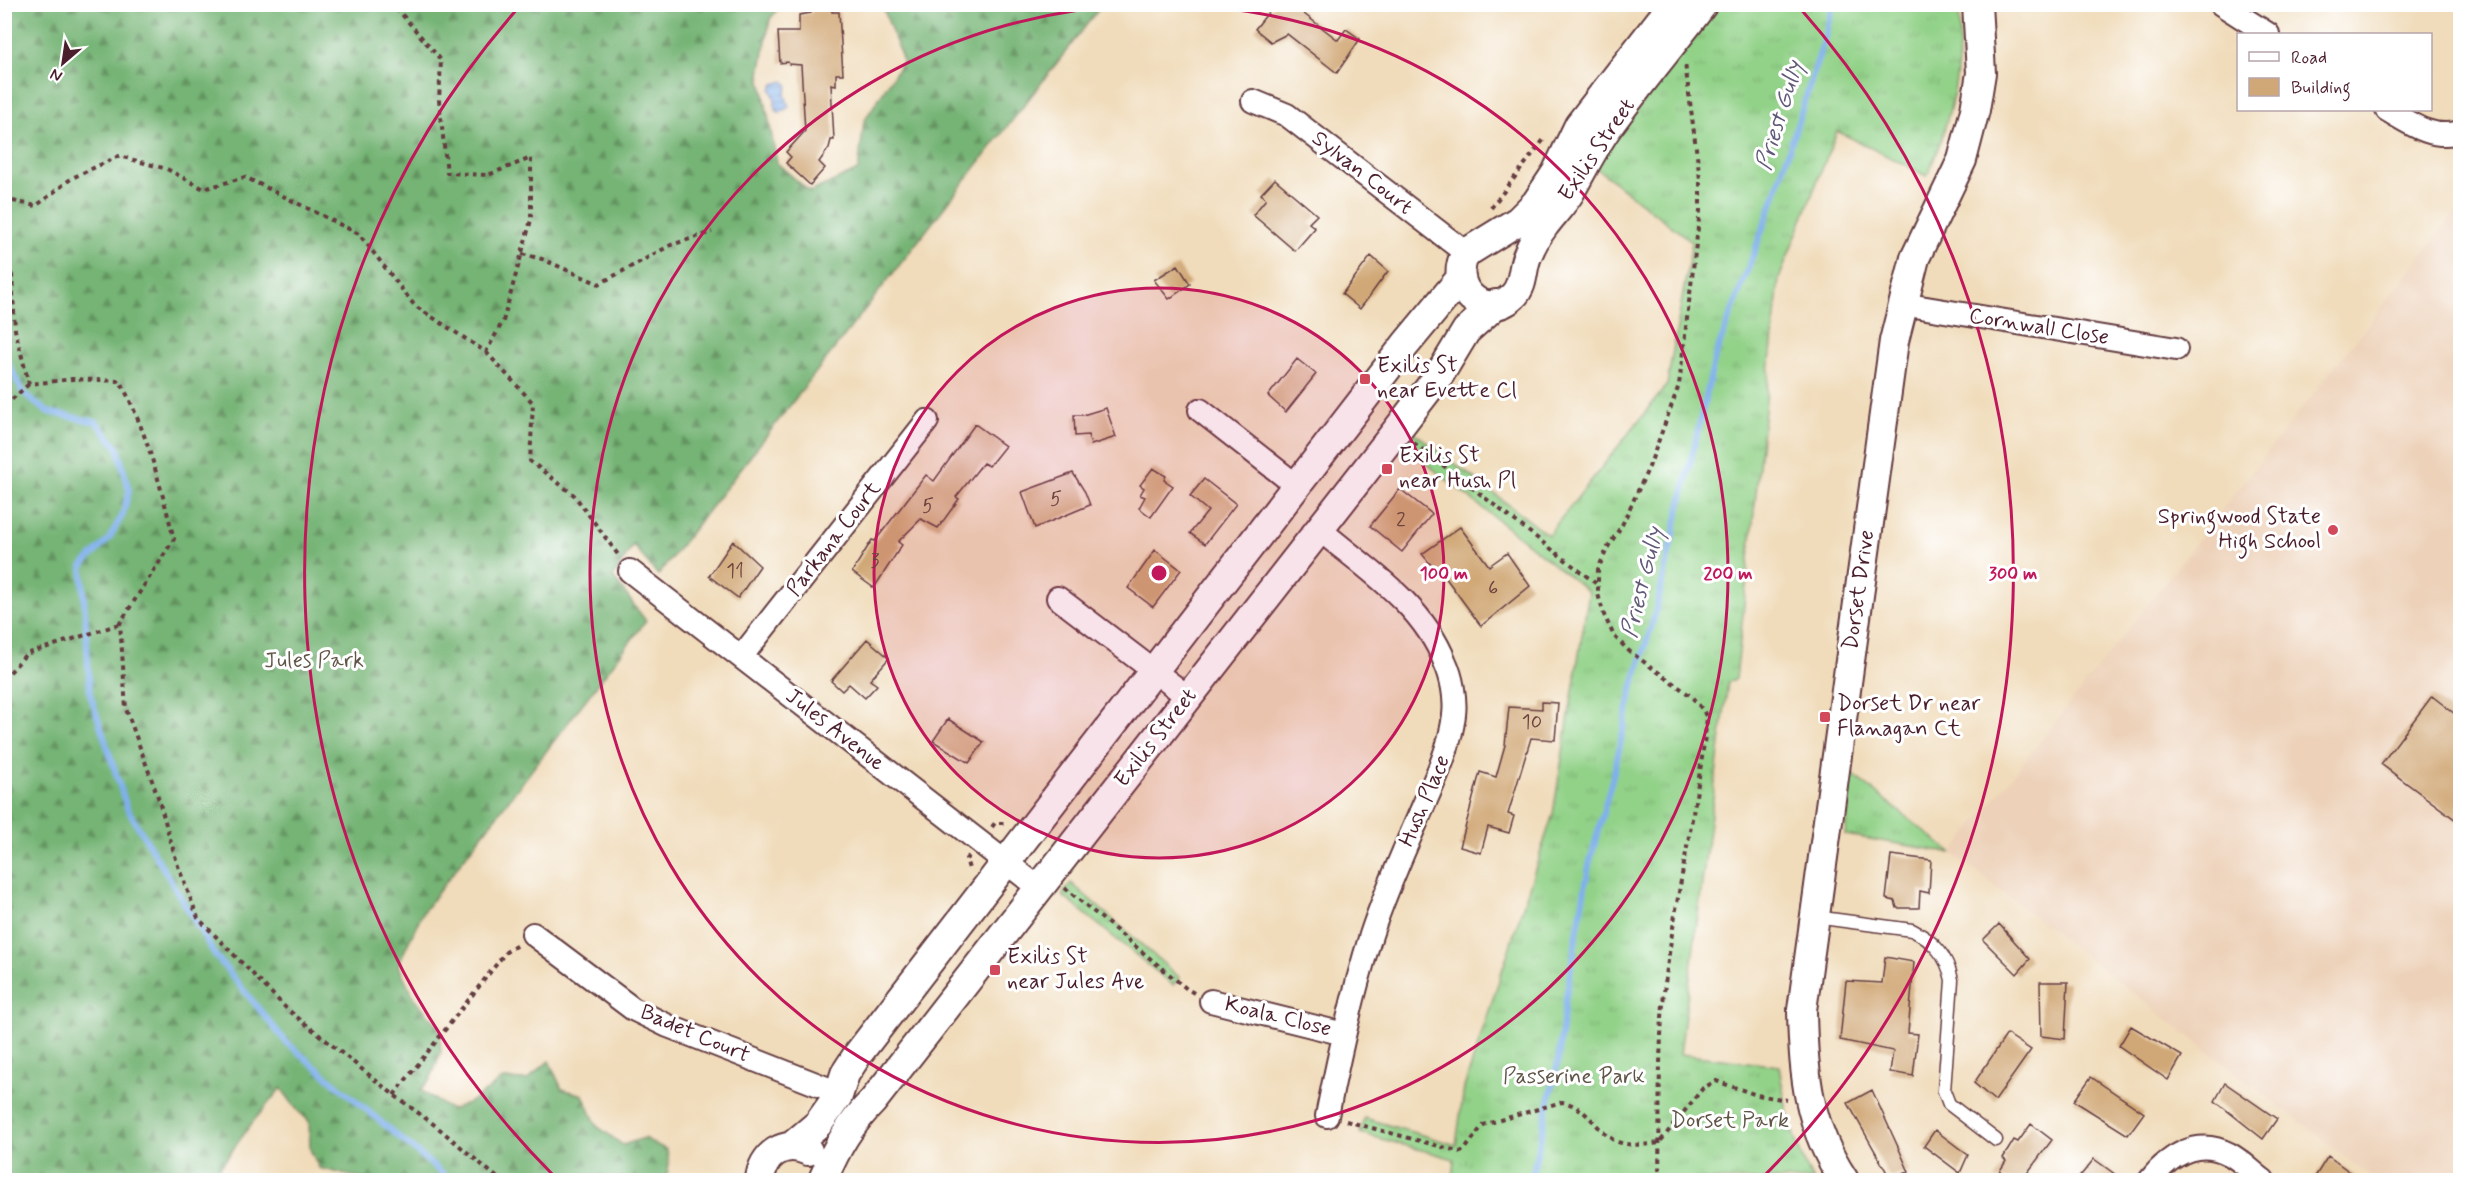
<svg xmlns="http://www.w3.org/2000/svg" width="2465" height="1185" viewBox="0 0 2465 1185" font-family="Mynerve,sans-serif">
<defs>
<pattern id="grass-tufts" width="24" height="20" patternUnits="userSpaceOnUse" patternTransform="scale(1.5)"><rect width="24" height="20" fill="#92d288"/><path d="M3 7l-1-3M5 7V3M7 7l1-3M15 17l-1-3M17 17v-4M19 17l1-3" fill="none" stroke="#7fb476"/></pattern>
<pattern id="forest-firs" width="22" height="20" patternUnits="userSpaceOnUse" patternTransform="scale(1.5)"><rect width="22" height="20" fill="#75b474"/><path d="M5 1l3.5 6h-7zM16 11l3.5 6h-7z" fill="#62925f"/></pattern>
<pattern id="water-rules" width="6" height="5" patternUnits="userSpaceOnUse" patternTransform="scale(1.5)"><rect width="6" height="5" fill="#80b0eb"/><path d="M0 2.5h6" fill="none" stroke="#6b8fbf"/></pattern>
</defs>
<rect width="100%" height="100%" fill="#fff"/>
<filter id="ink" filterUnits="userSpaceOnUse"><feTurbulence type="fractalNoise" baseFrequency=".0167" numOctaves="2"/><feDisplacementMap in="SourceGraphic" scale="12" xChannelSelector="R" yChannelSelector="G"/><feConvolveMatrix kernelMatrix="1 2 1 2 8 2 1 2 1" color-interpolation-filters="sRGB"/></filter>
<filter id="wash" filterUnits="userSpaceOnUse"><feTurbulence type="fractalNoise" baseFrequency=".008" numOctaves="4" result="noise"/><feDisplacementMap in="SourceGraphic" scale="24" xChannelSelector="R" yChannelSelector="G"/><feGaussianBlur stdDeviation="1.35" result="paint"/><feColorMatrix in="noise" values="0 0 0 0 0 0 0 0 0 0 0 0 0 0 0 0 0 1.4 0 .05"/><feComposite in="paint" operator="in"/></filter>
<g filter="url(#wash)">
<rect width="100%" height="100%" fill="#f0dbba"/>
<path fill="#edd2b9" d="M2460 207V1180H2375L1952 853Z"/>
<path fill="url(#grass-tufts)" stroke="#6e785a" stroke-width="1.5" d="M1715 5H1958C1964 66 1951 120 1927 176L1837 131 1779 279 1736 679 1728 682 1680 1054 1779 1066C1785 1106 1793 1145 1813 1180H1452L1454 1159 1360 1133 1364 1118 1456 1145 1464 1088 1553 814 1589 592 1404 446 1415 433 1548 535 1667 385 1692 242 1595 167Z
M1852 774 1952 853 1845 835Z
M1071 883 1180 978 1173 985 1062 895Z"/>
<path fill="url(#forest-firs)" stroke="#606a50" stroke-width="1.5" d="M5 4 781 5 770 19 760 74 777 163 810 192 858 170 864 121 903 61 882 5H1102L658 575 633 545 613 577 646 621 423 912 398 965 415 999 439 1027 441 1052 430 1080 420 1090 451 1110 472 1101 503 1079 527 1080 549 1061 562 1089 583 1095 597 1126 623 1145 644 1138 667 1150 669 1164 666 1180H364L360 1178 319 1168 310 1149 309 1121 298 1111 281 1088 252 1123 211 1180H5Z"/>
<path fill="url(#water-rules)" stroke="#65688b" stroke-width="1.5" d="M784 81 788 85 785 95 789 107 780 113 775 109V99L771 89 774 84Z"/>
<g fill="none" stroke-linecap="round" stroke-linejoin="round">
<path stroke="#80b0eb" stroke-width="6" d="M4 354 22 391 34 402 48 412 96 422 118 448 129 491 123 514 109 539 82 566 90 694 127 808 215 955 286 1042 450 1180
M1531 1180 1558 1061 1566 996 1589 865 1615 768 1633 685 1654 618 1715 357 1772 204 1825 37 1833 4"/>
</g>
<g id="blocks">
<path fill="#d0a776" d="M1275 4H1291L1338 40 1346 29 1360 39 1337 73 1287 34 1271 42 1255 29Z
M831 5 832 12H839L843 74H836V85L831 84 834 140H831L829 148 819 162 825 168 810 185 786 163 791 157 786 152 805 131 801 65 789 64 788 62 780 63 778 32H799V15L811 13 812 6Z
M1275 179 1317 215 1309 223 1315 228 1295 251 1253 215 1266 199 1261 194Z
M1371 256 1388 271 1360 309 1342 294Z
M1178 265 1190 284 1169 299 1154 280Z
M1297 359 1316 374 1286 412 1268 396Z
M1106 408 1116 437 1091 445 1088 435 1075 436 1074 415H1083Z
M975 424 1005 446 989 466 983 463 956 497 959 499 938 528 921 519 898 542 902 545 874 588 852 572 872 540 875 541 926 475 934 481Z
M1153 468 1166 476 1164 480 1173 486 1151 517 1139 508 1145 497 1140 495 1144 488 1140 485Z
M1073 473 1085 492 1090 505 1035 528 1022 492Z
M1204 479 1236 504 1205 544 1190 533 1208 511 1190 496Z
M1400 489 1432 514 1402 552 1370 526Z
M1460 527 1489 566 1507 553 1530 586 1481 626 1445 577 1443 579 1422 554Z
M733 541 760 566 738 598 709 576Z
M1155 550 1181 570 1153 607 1128 588Z
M867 639 889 658 870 680 877 685 865 698 849 684 842 691 831 681Z
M2432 696 2460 718V823L2381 764Z
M1542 702 1558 703 1555 740 1531 738 1508 814 1514 816 1509 833 1488 827 1481 853 1460 847 1480 772 1496 777 1505 745 1509 707 1542 709Z
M948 719 984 742 969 763 933 741Z
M1891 855 1931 860 1929 893 1920 891 1919 908H1897L1895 901 1886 899Z
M1999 924 2030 959 2017 974 1983 940Z
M1885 957 1914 962 1908 1033 1918 1034 1913 1076 1890 1072 1893 1051 1840 1040 1846 981 1882 983Z
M2040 982H2068L2065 1039 2041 1036Z
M2131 1026 2182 1056 2168 1080 2119 1046Z
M2007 1034 2031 1050 1995 1101 1974 1083Z
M2091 1077 2144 1113 2128 1135 2074 1101Z
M2225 1083 2277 1119 2263 1139 2215 1101Z
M1872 1090 1899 1149 1909 1172 1890 1178 1848 1103Z
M2031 1124 2052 1140 2022 1180H1994L2006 1161 2003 1158 2014 1140 2018 1142Z
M1935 1130 1968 1155 1960 1173 1924 1146Z
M2328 1156 2361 1180H2313Z
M2094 1159 2123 1180H2077Z"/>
</g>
</g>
<g filter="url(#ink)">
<use href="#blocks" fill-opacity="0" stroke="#633b40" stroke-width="1.5"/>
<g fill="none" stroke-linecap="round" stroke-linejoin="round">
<g stroke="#633b40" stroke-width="15">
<path id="service" d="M1815 917 1912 930C1934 941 1947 956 1952 980L1944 1091 1949 1104 1996 1140"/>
</g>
<g stroke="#633b40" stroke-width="26">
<path id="minor" d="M2221 4 2268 34
M1253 101 1287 115 1466 253
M2387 110C2411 124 2432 140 2460 132
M1902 304 2176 349
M1200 410 1297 486
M1319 529C1365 568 1422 603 1445 662 1452 677 1456 699 1454 715 1450 749 1435 779 1422 809 1404 851 1385 892 1371 935 1352 995 1339 1055 1327 1116
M630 571 1039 888
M1058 598 1188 697
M741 657 927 421
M533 934 633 1009 668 1026 839 1093
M1211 1001 1344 1034
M2150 1180C2169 1156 2197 1137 2229 1154 2241 1160 2252 1172 2263 1180"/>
</g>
<g stroke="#633b40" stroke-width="32">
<path id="tertiary" d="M1673 4 1579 125 1556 173 1536 203 1518 221 1466 253C1446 287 1485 323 1513 296 1525 285 1521 268 1528 254 1532 244 1538 234 1544 226 1552 215 1562 205 1569 194 1582 171 1593 148 1608 127 1638 85 1672 45 1703 4
M792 1146 818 1124 838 1096 845 1074 858 1054 1406 344 1460 279
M824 1177C837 1147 850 1124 873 1101L1397 430 1440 374 1466 331 1496 304
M760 1180C762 1155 784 1139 808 1151
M1844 1180C1808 1126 1803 1074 1802 1010L1894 341 1915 258 1962 160 1975 110 1981 73 1977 4"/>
</g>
<path stroke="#633b40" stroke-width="4" stroke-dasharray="4.5 4.5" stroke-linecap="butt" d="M4 199 36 206 72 178 119 156 167 169 204 189 245 177 359 234 415 306 486 352 503 321 531 220V158L488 175 447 173 439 100 441 60 393 4
M1491 208 1545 138
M522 254 542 259 599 284 671 245 712 232
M4 269 12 275 15 330 29 384 73 379 120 381C147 431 160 485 174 539L120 623 126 709 158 797 178 866 198 918 287 1009 394 1095 436 1126 500 1180
M486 352 533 403 530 461 574 495 619 556
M4 403 9 402 29 384
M1414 443 1598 585
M4 679 26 654 120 624
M992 827 995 823H1007
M4 851 7 862 4 875
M969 856 966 859 970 872
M1065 888 1187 989 1194 993
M394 1095 506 952 519 944
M1346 1121 1461 1152 1466 1148 1483 1125 1562 1102C1586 1106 1594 1127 1612 1139 1624 1147 1645 1145 1659 1143L1703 1088 1716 1081 1757 1095 1787 1100
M1659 1180C1660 1118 1658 1055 1664 993 1674 901 1697 810 1707 718L1703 710 1691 696 1629 651 1614 636 1604 615 1598 594V569L1608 547 1622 525 1649 467 1679 385 1700 211V179L1685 63"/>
<use href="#service" stroke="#fff" stroke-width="12"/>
<use href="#minor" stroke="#fff" stroke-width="22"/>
<use href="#tertiary" stroke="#fff" stroke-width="28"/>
</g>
</g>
<circle cx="1159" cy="573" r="285" fill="#c2185b" fill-opacity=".12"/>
<g fill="none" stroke="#c2185b" stroke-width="3">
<circle cx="1159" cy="573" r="285"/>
<path d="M1184 5A569 569 0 1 1 1134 5"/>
<path d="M555 1177A854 854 0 0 1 519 7M1799 7A854 854 0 0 1 1763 1177"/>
</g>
<g fill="#d1495b" stroke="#fff" stroke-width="2">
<rect x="1359" y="373" width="12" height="12" rx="3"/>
<rect x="1381" y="463" width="12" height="12" rx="3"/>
<circle cx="2333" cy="530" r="6"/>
<rect x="1819" y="711" width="12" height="12" rx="3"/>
<rect x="989" y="964" width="12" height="12" rx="3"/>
</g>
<g text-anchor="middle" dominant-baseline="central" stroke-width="6" stroke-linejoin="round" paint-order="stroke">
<g font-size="20" fill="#6c413e">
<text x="1056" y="499">5</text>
<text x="928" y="506">5</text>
<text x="1401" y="520">2</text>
<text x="875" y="561">3</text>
<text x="735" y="571">11</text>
<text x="1493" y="588">6</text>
<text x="1532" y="722">10</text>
</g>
<g font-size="22" fill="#4a1f2b" stroke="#fff">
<text transform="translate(1597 150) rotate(-56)">Exilis Street</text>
<text transform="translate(1362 173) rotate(38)">Sylvan Court</text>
<text transform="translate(2039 327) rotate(9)">Cornwall Close</text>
<text transform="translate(834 539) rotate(-52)">Parkana Court</text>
<text transform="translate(1859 590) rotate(-82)">Dorset Drive</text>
<text transform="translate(835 730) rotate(38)">Jules Avenue</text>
<text transform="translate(1156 738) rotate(-52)">Exilis Street</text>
<text transform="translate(1425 801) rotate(-67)">Hush Place</text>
<text transform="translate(1278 1017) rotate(14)">Koala Close</text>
<text transform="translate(695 1034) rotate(23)">Badet Court</text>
</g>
<g font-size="22" fill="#4a1f2b" stroke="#fff" text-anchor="start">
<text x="1377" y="366">Exilis St<tspan x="1377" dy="25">near Evette Cl</tspan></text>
<text x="1399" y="456">Exilis St<tspan x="1399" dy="25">near Hush Pl</tspan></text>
<text x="2321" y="517" text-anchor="end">Springwood State<tspan x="2321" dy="25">High School</tspan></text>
<text x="1837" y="704">Dorset Dr near<tspan x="1837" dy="25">Flanagan Ct</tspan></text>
<text x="1007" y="957">Exilis St<tspan x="1007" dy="25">near Jules Ave</tspan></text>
</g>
<g font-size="22" fill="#605547" stroke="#fff">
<text x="314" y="661">Jules Park</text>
<text x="1574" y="1077">Passerine Park</text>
<text x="1730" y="1121">Dorset Park</text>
</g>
<g font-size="24" font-style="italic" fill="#605978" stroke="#fff">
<text transform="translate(1780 116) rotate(-73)">Priest Gully</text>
<text transform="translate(1643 583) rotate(-76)">Priest Gully</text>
</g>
</g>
<circle cx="1159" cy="573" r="9" fill="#c2185b" stroke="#fff" stroke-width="3"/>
<g font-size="18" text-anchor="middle" font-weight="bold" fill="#c2185b" stroke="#fff" stroke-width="6" stroke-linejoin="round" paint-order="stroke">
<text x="1444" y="579">100 m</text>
<text x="1728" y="579">200 m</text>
<text x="2013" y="579">300 m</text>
</g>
<rect width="2465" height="1185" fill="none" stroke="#fff" stroke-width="24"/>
<rect x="2237" y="33" width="195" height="78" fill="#ffffff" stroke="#b7a5aa" stroke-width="1.5"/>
<rect x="2249" y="52" width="30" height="9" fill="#ffffff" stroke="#b7a5aa" stroke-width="1.5"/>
<text x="2291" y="63" font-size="18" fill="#4a1f2b">Road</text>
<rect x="2249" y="78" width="30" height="18" fill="#d0a776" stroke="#b7a5aa" stroke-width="1.5"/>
<text x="2291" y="93" font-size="18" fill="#4a1f2b">Building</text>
<g transform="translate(63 63) rotate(209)" stroke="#ffffff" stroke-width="4.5" paint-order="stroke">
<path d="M0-4.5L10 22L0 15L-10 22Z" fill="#4a1f2b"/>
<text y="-9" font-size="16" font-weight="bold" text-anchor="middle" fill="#4a1f2b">N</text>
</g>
</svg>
